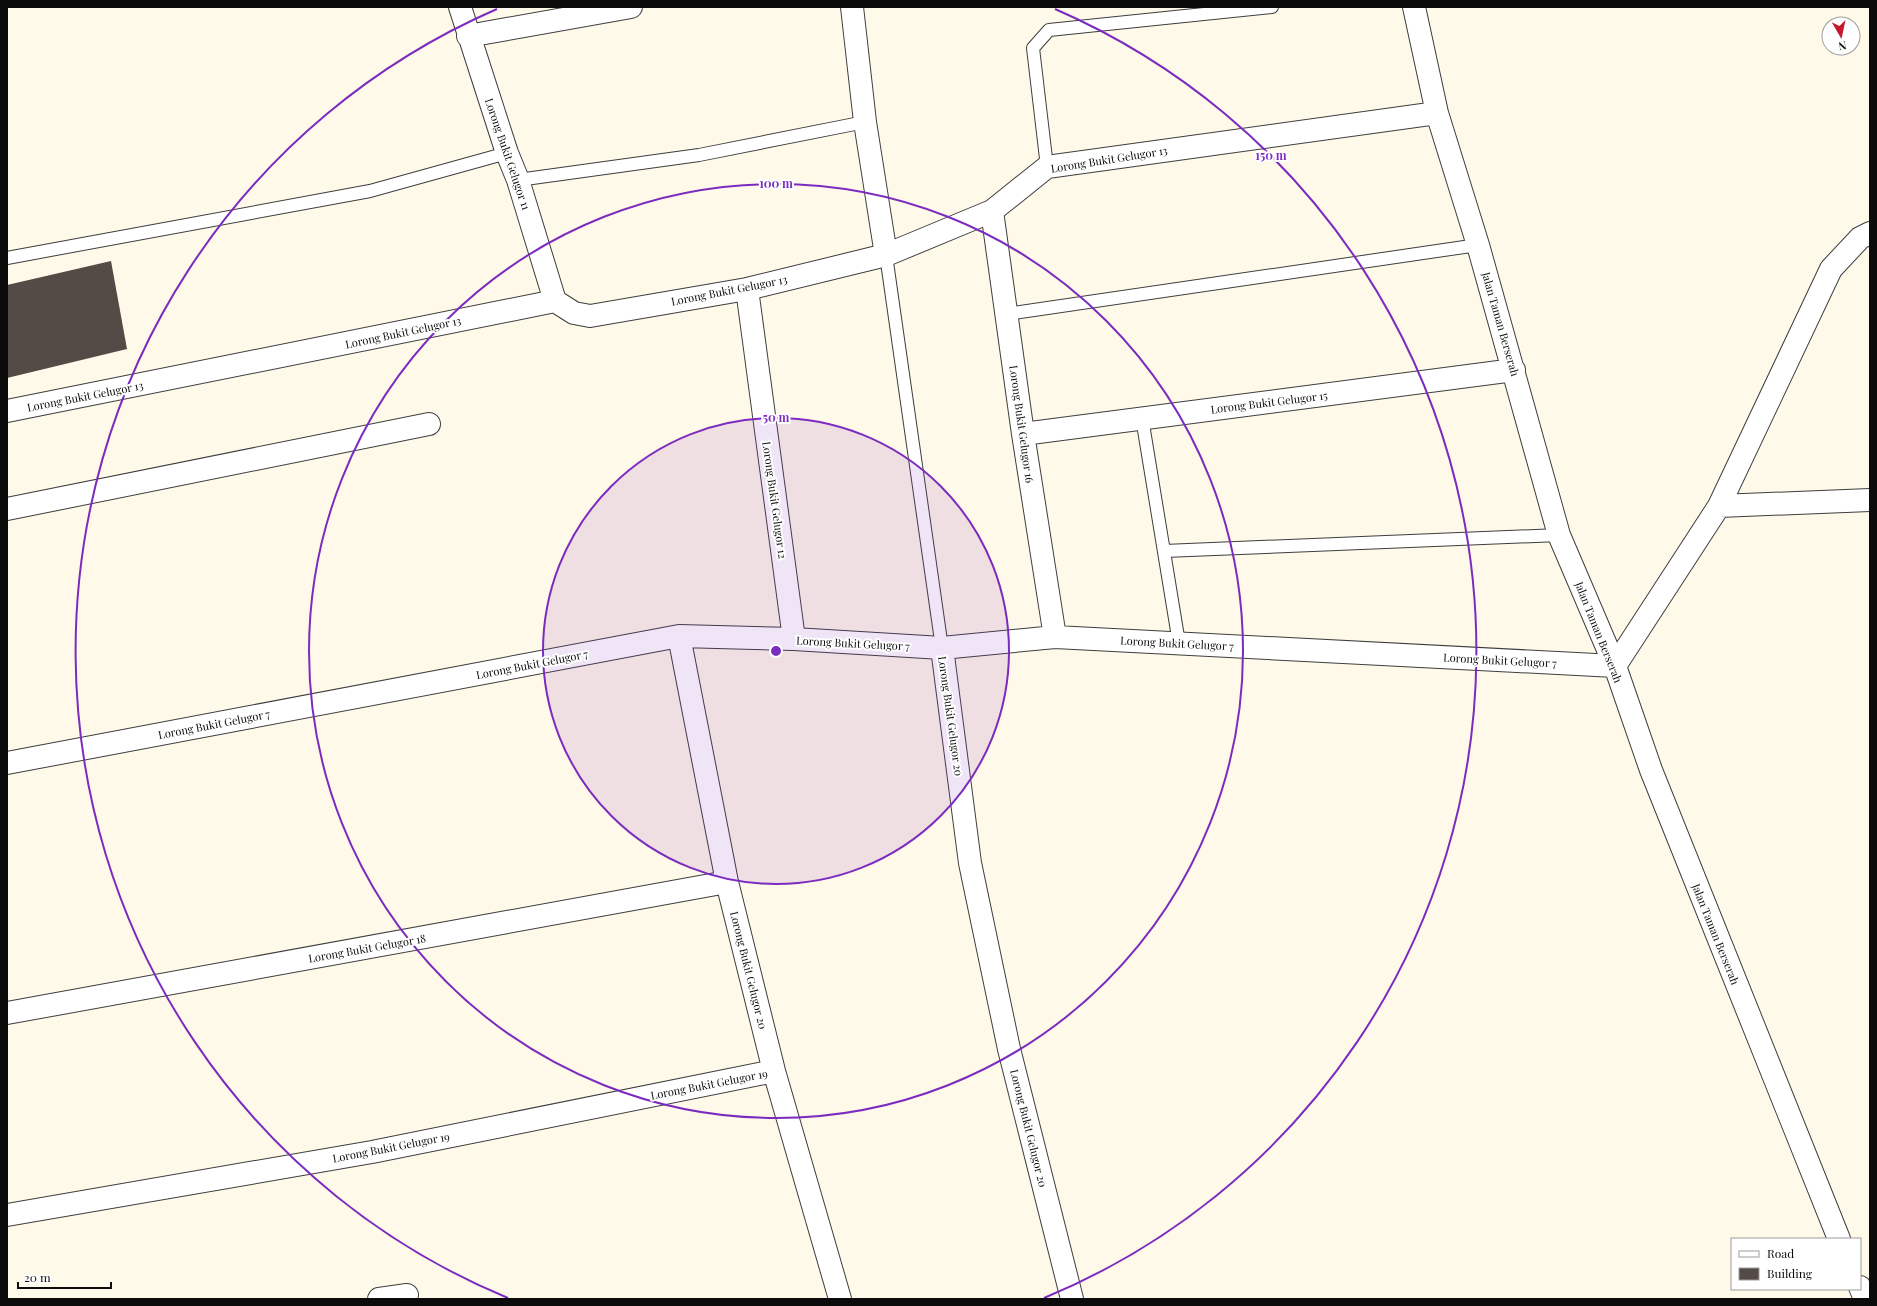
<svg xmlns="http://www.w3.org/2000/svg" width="1877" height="1306" viewBox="0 0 1877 1306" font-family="'Playfair Display',serif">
<rect width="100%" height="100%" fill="#fff9e9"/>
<path fill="#554b46" d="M111 261 127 349 7 378V285Z"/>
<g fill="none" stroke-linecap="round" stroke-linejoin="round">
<g stroke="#3e3e3e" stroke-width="14">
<path id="service" d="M1047 167 1033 48 1049 30 1272 7
M518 180 699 155 865 122
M886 255 942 648
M7 258 370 191 507 153
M1007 314 1478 245
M1142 418 1179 643
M1164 551 1559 535"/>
</g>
<g stroke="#3e3e3e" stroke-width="24">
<path id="minor" d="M460 7 507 153 518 180 555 301
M852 7 865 122 886 255
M1414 7 1437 113 1478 245 1559 535 1615 666 1651 770 1839 1239
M468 36 631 7
M992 211 1023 434 1055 637
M747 289 794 639
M7 411 555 301 574 313 590 316 747 289 886 255 992 211 1047 167 1437 113
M1023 434 1514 370
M1719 506 1870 500
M7 509 429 424
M679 636 727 882 774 1071 840 1299
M942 648 970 863 1009 1049 1072 1299
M1615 666 1719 506 1831 269 1860 238 1870 233
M7 763 679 636 794 639 942 648 1055 637 1615 666
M7 1013 727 882
M7 1215 372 1152 774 1071
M1860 1287 1865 1299
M379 1299 407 1295"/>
</g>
<use href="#service" stroke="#fff" stroke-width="12"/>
<use href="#minor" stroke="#fff" stroke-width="22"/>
</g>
<circle cx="776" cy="651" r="233" fill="#7b2cbf" fill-opacity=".12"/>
<g fill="none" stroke="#7b2cbf" stroke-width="2">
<circle cx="776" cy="651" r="233"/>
<circle cx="776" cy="651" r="467"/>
<path d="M508 1298A700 700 0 0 1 497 9M1055 9A700 700 0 0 1 1044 1298"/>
</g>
<g text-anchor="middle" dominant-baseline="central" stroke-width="4" stroke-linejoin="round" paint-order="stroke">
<g font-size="11" fill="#0b0b0b" stroke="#fff">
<text transform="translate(508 154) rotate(71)">Lorong Bukit Gelugor 11</text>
<text transform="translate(1109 159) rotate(-9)">Lorong Bukit Gelugor 13</text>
<text transform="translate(729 290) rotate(-11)">Lorong Bukit Gelugor 13</text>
<text transform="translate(1501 324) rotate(74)">Jalan Taman Berserah</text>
<text transform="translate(403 332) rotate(-12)">Lorong Bukit Gelugor 13</text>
<text transform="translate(85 396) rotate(-11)">Lorong Bukit Gelugor 13</text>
<text transform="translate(1269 402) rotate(-7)">Lorong Bukit Gelugor 15</text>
<text transform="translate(1022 424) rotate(82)">Lorong Bukit Gelugor 16</text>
<text transform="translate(775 500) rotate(82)">Lorong Bukit Gelugor 12</text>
<text transform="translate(1599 632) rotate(68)">Jalan Taman Berserah</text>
<text transform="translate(853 643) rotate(3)">Lorong Bukit Gelugor 7</text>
<text transform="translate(1177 643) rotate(3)">Lorong Bukit Gelugor 7</text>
<text transform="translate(1500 660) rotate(3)">Lorong Bukit Gelugor 7</text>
<text transform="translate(532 664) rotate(-11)">Lorong Bukit Gelugor 7</text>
<text transform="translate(951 716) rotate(82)">Lorong Bukit Gelugor 20</text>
<text transform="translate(214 724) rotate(-11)">Lorong Bukit Gelugor 7</text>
<text transform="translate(1716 934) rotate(68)">Jalan Taman Berserah</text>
<text transform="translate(367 948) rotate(-10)">Lorong Bukit Gelugor 18</text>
<text transform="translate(749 970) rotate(76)">Lorong Bukit Gelugor 20</text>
<text transform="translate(709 1084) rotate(-11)">Lorong Bukit Gelugor 19</text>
<text transform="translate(1029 1128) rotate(76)">Lorong Bukit Gelugor 20</text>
<text transform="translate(391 1147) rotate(-11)">Lorong Bukit Gelugor 19</text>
</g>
</g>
<circle cx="776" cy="651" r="6" fill="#7b2cbf" stroke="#fff" stroke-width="2"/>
<g font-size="12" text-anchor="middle" font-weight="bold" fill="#7b2cbf" stroke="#fff" stroke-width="4" stroke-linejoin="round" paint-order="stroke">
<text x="1271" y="160">150 m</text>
<text x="776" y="188">100 m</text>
<text x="776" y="422">50 m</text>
</g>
<rect width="1877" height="1306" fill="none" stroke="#0b0b0b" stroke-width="16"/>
<rect x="1731" y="1238" width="130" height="52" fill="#ffffff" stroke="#9d9d9d"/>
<rect x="1739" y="1251" width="20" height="6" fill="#ffffff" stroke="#9d9d9d"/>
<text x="1767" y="1258" font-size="12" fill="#0b0b0b">Road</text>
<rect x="1739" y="1268" width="20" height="12" fill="#554b46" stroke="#9d9d9d"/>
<text x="1767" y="1278" font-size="12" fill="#0b0b0b">Building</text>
<g transform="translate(1841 36) rotate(171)"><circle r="19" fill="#ffffff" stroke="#9d9d9d"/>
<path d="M0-3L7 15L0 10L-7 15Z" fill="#c7172d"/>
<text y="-6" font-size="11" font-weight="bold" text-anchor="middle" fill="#0b0b0b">N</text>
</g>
<path d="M18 1282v6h93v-6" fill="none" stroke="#0b0b0b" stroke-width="2"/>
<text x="24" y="1282" font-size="12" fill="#0b0b0b" stroke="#ffffff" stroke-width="3" paint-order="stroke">20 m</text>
</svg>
